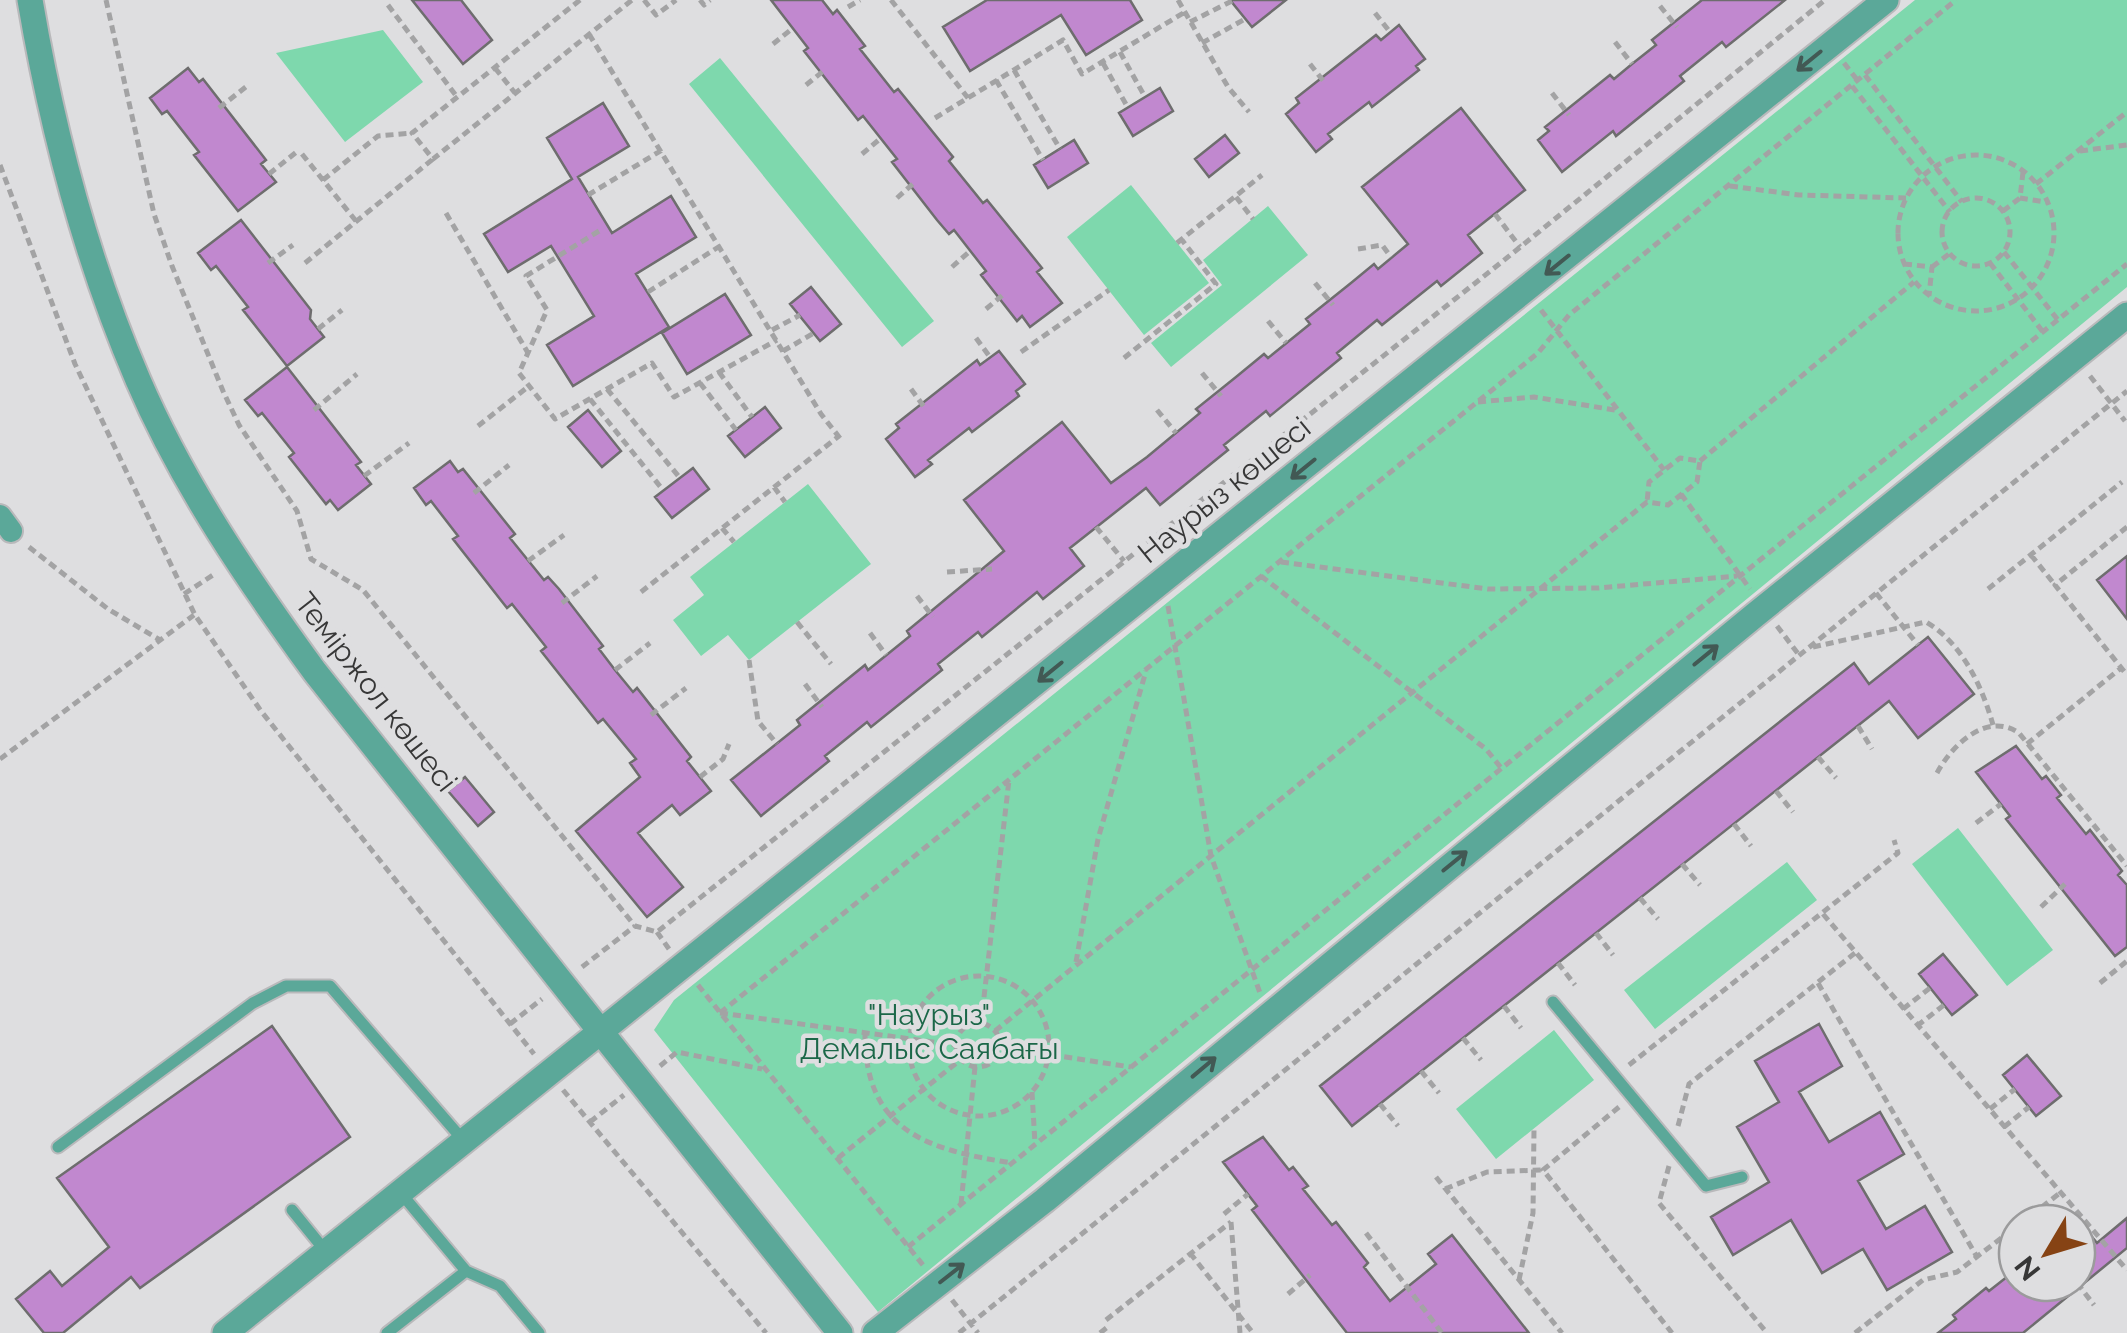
<svg xmlns="http://www.w3.org/2000/svg" width="2127" height="1333" viewBox="0 0 2127 1333" font-family="Raleway,sans-serif">
<rect width="100%" height="100%" fill="#dedee0"/>
<path fill="#7ed8ad" d="M1915 0H2127V287L878 1312 654 1030 674 1000Z
M383 30 423 82 345 142 276 53Z
M720 58 934 321 902 347 689 84Z
M1131 185 1209 283 1144 335 1067 237Z
M1268 206 1308 255 1171 367 1151 343 1222 285 1203 260Z
M808 484 871 564 749 660 728 635 701 656 673 620 704 595 690 577Z
M1958 828 2053 950 2007 986 1912 864Z
M1787 862 1817 900 1655 1029 1624 990Z
M1554 1030 1594 1080 1496 1159 1456 1109Z"/>
<path fill="#c188cf" stroke="#6e6d6e" stroke-width="2.5" d="M412 0H461L492 40 463 64Z
M771 0H822L833 14 837 10 865 46 860 49 894 92 898 89 953 157 949 161 983 203 987 200 1042 268 1037 272 1062 303 1030 327 1022 316 1017 321 981 275 986 271 954 230 949 234 937 220 892 162 897 159 863 116 858 120 804 51 808 48Z
M987 0H1130L1142 20 1086 55 1061 15 970 71 943 27Z
M1230 0H1286L1252 27Z
M1702 0H1785L1726 47 1722 42 1680 76 1684 81 1616 136 1613 131 1562 172 1538 140 1549 131 1545 127 1610 75 1614 79 1632 64 1656 45 1652 40Z
M1399 25 1425 59 1416 66 1419 70 1372 107 1369 102 1328 134 1332 139 1316 152 1286 114 1299 103 1296 98 1376 35 1381 40Z
M188 68 199 82 203 79 266 160 261 164 276 182 238 211 194 155 199 152 167 111 162 114 150 98Z
M1160 88 1173 111 1133 136 1119 113Z
M603 103 629 146 578 177 612 233 671 196 696 237 636 274 669 327 573 386 547 345 594 316 551 246 508 272 484 234 572 179 547 138Z
M1461 108 1525 190 1468 235 1482 253 1441 286 1437 281 1382 325 1377 320 1337 353 1341 358 1270 416 1266 411 1224 445 1228 450 1160 505 1146 488 1070 548 1084 566 1043 599 1037 592 982 637 978 632 938 664 942 670 871 727 867 722 825 756 829 761 761 816 731 780 800 725 797 720 828 695 865 665 868 670 910 636 907 631 1004 551 964 500 1062 422 1111 483 1147 457 1200 413 1196 409 1236 377 1264 354 1268 358 1310 324 1306 319 1351 283 1374 264 1378 269 1408 244 1362 187Z
M1225 135 1239 153 1209 177 1195 159Z
M1074 140 1088 163 1048 188 1034 165Z
M241 220 311 310 310 319 324 337 287 366 243 310 248 307 216 266 211 270 198 253Z
M811 287 841 324 820 341 790 304Z
M725 294 751 335 687 374 662 333Z
M999 351 1025 384 1016 391 1019 396 972 432 969 428 928 460 932 464 915 477 886 439 899 428 896 424 977 360 980 365Z
M287 367 361 462 356 465 371 484 338 510 330 500 326 504 289 457 294 453 262 413 258 416 245 400Z
M765 407 781 428 745 457 728 436Z
M588 410 621 451 602 467 568 427Z
M450 461 458 472 463 469 515 534 510 538 544 580 548 577 559 589 603 646 599 649 615 670 633 692 637 688 691 757 687 761 711 791 680 815 672 805 638 833 683 887 647 917 576 831 640 777 630 763 636 759 603 719 598 723 541 651 546 647 512 604 507 608 453 539 458 536 431 501 426 505 414 488Z
M693 468 709 489 672 518 655 497Z
M2127 556V619L2097 580Z
M1928 637 1974 694 1918 738 1889 701 1352 1126 1320 1086 1854 663 1869 684Z
M2016 746 2042 779 2046 776 2061 795 2057 798 2086 834 2090 830 2122 871 2118 875 2127 885V947L2115 956 2006 819 2010 816 1976 772Z
M465 777 494 812 478 826 448 791Z
M1943 954 1977 995 1952 1015 1919 974Z
M1819 1024 1842 1066 1799 1092 1829 1142 1880 1112 1904 1154 1858 1181 1886 1229 1925 1206 1952 1252 1887 1290 1863 1249 1822 1273 1791 1220 1733 1255 1711 1217 1769 1182 1737 1127 1779 1102 1755 1061Z
M272 1026 350 1137 140 1288 131 1277 63 1333H44L16 1299 50 1271 62 1286 109 1247 57 1178Z
M2027 1055 2061 1096 2036 1116 2003 1075Z
M1263 1137 1289 1170 1293 1167 1308 1186 1303 1189 1332 1225 1336 1222 1368 1263 1364 1267 1390 1301 1436 1264 1428 1254 1452 1235 1529 1333H1347L1252 1210 1257 1206 1223 1162Z
M2127 1218V1248L2023 1333H1938L1956 1319 1953 1315 1986 1288 1989 1291 2017 1269V1283H2077V1248L2092 1237 2097 1243Z"/>
<g fill="none" stroke-linecap="round" stroke-linejoin="round">
<g stroke="#b9b9bb" stroke-width="15">
<path id="service" d="M1553 1002 1706 1186 1742 1177
M58 1147 253 1003 286 986H330L463 1140
M292 1210 327 1253
M466 1271 500 1286 539 1333
M387 1333 466 1271 400 1192"/>
</g>
<g stroke="#b9b9bb" stroke-width="26">
<path id="minor" d="M0 516 11 531"/>
</g>
<g stroke="#b9b9bb" stroke-width="29">
<path id="tertiary" d="M30 0C52 130 86 259 138 380 183 485 248 580 315 672L840 1333
M225 1333 1886 0
M875 1333 1045 1200 1755 615 2127 315"/>
</g>
<path stroke="#a3a3a4" stroke-width="5" stroke-dasharray="8 5" stroke-linecap="butt" d="M106 0 154 214 172 266 223 391 239 425 297 511 311 559 363 590 635 926 657 932 1503 261 1825 0
M580 0 412 133 433 159 632 0
M644 0 656 15 676 0
M700 0 704 5 710 0
M891 0 968 98
M1178 0 1228 87 1249 112
M388 5 457 97
M1660 6 1677 27
M848 7 860 0
M1375 13 1390 32
M1190 22 1232 1
M589 34 821 414 843 442
M1615 42 1632 64
M1202 43 1245 19
M773 44 793 28
M1120 52 1145 97
M1103 63 1128 108
M1844 63 1858 81
M1310 64 1325 83
M495 68 515 93
M1014 70 1060 149
M1865 75 1962 202
M996 80 1043 160
M806 85 826 69
M1852 86 1950 212
M1552 93 1569 115
M219 108 247 86
M935 118 1063 40 1082 74 1185 12
M2080 151 2127 145
M302 154 356 221
M862 154 881 138
M1898 233a78 78 0 1 1 156 0a78 78 0 1 1-156 0Z
M0 165 75 364 195 615 261 711 534 1054
M2023 172 2020 198 2046 202
M269 174 299 150
M323 180 378 136 412 133
M2036 184 2127 112
M1730 186 1799 195 1906 198
M588 195 662 150
M1236 197 1253 219
M897 198 915 182
M1942 232a34 34 0 1 1 68 0a34 34 0 1 1-68 0Z
M2003 211 2020 198
M446 213 528 353
M1495 214 1520 247
M599 231 526 276 547 310 519 373 555 419 652 363 674 397 777 340
M1177 243 1262 175
M1358 249 1382 245 1391 257
M2004 252 2058 320
M268 263 293 245
M305 263 433 159
M1990 263 2043 332
M1904 264 1932 267 1929 296
M952 267 970 251
M1932 267 1949 254
M1315 283 1333 305
M648 292 720 246
M986 309 1004 294
M1541 310 1664 470
M1268 321 1286 343
M318 329 342 310
M772 330 800 315
M976 338 990 357
M783 351 814 333
M1021 352 1109 290
M1124 358 1216 284 1182 240
M719 372 752 417
M1202 373 1221 396
M2090 376 2125 421
M700 383 736 430
M607 389 680 478
M911 389 925 408
M590 399 663 490
M1478 402 1534 397 1615 410
M314 410 357 374
M1157 410 1176 433
M478 426 529 386
M1700 461 1914 282
M364 476 409 443
M774 487 785 502
M474 493 509 465
M1681 494 1750 589
M1096 527 1124 561
M2127 527 2055 585 2127 675
M722 528 734 542
M29 547 108 609 160 640
M2031 555 2055 585
M528 561 564 535
M1281 562 1488 589 1598 588 1737 576
M947 572 992 569
M1261 576 1486 749 1502 769
M1988 589 2122 482
M641 592 839 436
M1876 593 1918 645
M184 594 216 573
M917 596 933 617
M562 603 597 576
M1168 606 1211 856 1260 993
M797 622 831 664
M1777 626 1799 655
M870 633 886 655
M1813 647 1926 622C1962 643 1982 686 1993 725
M749 660 758 721 777 744
M615 670 650 643
M805 684 822 707
M651 715 686 688
M1858 726 1872 749
M2027 744 2121 668
M1818 757 1836 778
M0 759 194 615
M1937 773C1952 745 1987 711 2019 733L2127 866
M700 777 723 759 729 744
M1776 791 1793 812
M1976 823 2001 804
M1734 824 1751 846
M1682 864 1700 885
M1640 898 1658 919
M2041 907 2065 884
M1823 914 2127 1270
M657 932 669 949
M1596 933 1613 955
M1076 962 1098 839 1146 671
M1558 963 1575 985
M582 967 635 926
M909 1046a70 70 0 1 1 140 0a70 70 0 1 1-140 0Z
M1818 983 1977 1257
M2100 983 2127 961
M698 985 923 1265
M1504 1006 1521 1028
M1903 1009 1930 988
M720 1013 1538 353 1569 315 1956 0
M720 1013 955 1045
M956 1045a22 22 0 1 1 44 0a22 22 0 1 1-44 0Z
M981 1023 1009 780
M510 1024 542 999
M1917 1026 1944 1005
M995 1031 1647 502 1668 505 1697 482 1700 461 1680 458 1649 482 1647 502
M865 1034C865 1132 929 1150 1012 1163
M1463 1038 1481 1060
M1000 1047 1131 1067
M1629 1065 1898 853 1894 840
M660 1066 677 1052 762 1069
M1421 1071 1439 1093
M563 1090 766 1333
M1032 1092 1035 1144
M1380 1104 1398 1126
M1619 1107 1543 1170 1672 1333
M1990 1109 2015 1089
M590 1122 624 1095
M1678 1126 1689 1084 1855 953
M2004 1127 2029 1107
M838 1158 960 1060
M1669 1166 1659 1203 1767 1333
M1436 1177 1562 1333
M1445 1189 1487 1172 1543 1170
M961 1204 975 1067
M1224 1214 1248 1194
M1231 1222 1240 1333
M2021 1223 2060 1193
M1366 1233 1442 1333
M908 1247 2127 264
M1190 1253 1253 1333
M1519 1280 1533 1213 1534 1129
M2077 1283 2094 1305
M1288 1294 1310 1275
M952 1300 978 1333
M1106 1320 1231 1222
M959 1333 2127 391
M1100 1333 1109 1326
M1855 1333 1923 1280 1957 1272 2017 1226"/>
<use href="#service" stroke="#5ba899" stroke-width="11"/>
<use href="#minor" stroke="#5ba899" stroke-width="22"/>
<use href="#tertiary" stroke="#5ba899" stroke-width="25"/>
</g>
<defs><path id="oneway-shaft" d="M-6 0H5M1.5-3L5.5 0L1.5 3" fill="none" stroke-width="1.6" stroke-linecap="round" stroke-linejoin="round" transform="scale(2.5)"/></defs>
<g stroke="#425954">
<use href="#oneway-shaft" transform="translate(1809 61) rotate(141)"/>
<use href="#oneway-shaft" transform="translate(1557 265) rotate(141)"/>
<use href="#oneway-shaft" transform="translate(1303 469) rotate(141)"/>
<use href="#oneway-shaft" transform="translate(1706 655) rotate(-39)"/>
<use href="#oneway-shaft" transform="translate(1050 672) rotate(141)"/>
<use href="#oneway-shaft" transform="translate(1455 861) rotate(-39)"/>
<use href="#oneway-shaft" transform="translate(1204 1067) rotate(-40)"/>
<use href="#oneway-shaft" transform="translate(952 1273) rotate(-38)"/>
</g>
<g text-anchor="middle" dominant-baseline="central" stroke-width="9" stroke-linejoin="round" paint-order="stroke">
<g font-size="30" fill="#373737" stroke="#dedee0">
<text transform="translate(1224 490) rotate(-39)">Наурыз көшесі</text>
<text transform="translate(376 692) rotate(52)">Теміржол көшесі</text>
</g>
<g font-size="30" fill="#1b6748" stroke="#dedee0">
<text x="929" y="1014">"Наурыз"<tspan x="929" dy="34">Демалыс Саябағы</tspan></text>
</g>
</g>
<g transform="translate(2047 1253) rotate(232)"><circle r="48" fill="#dedee0" stroke="#9b9b9c" stroke-width="2.5"/>
<path d="M0-8L18 38L0 25L-18 38Z" fill="#864314"/>
<text y="-15" font-size="28" font-weight="bold" text-anchor="middle" fill="#373737">N</text>
</g>
</svg>
